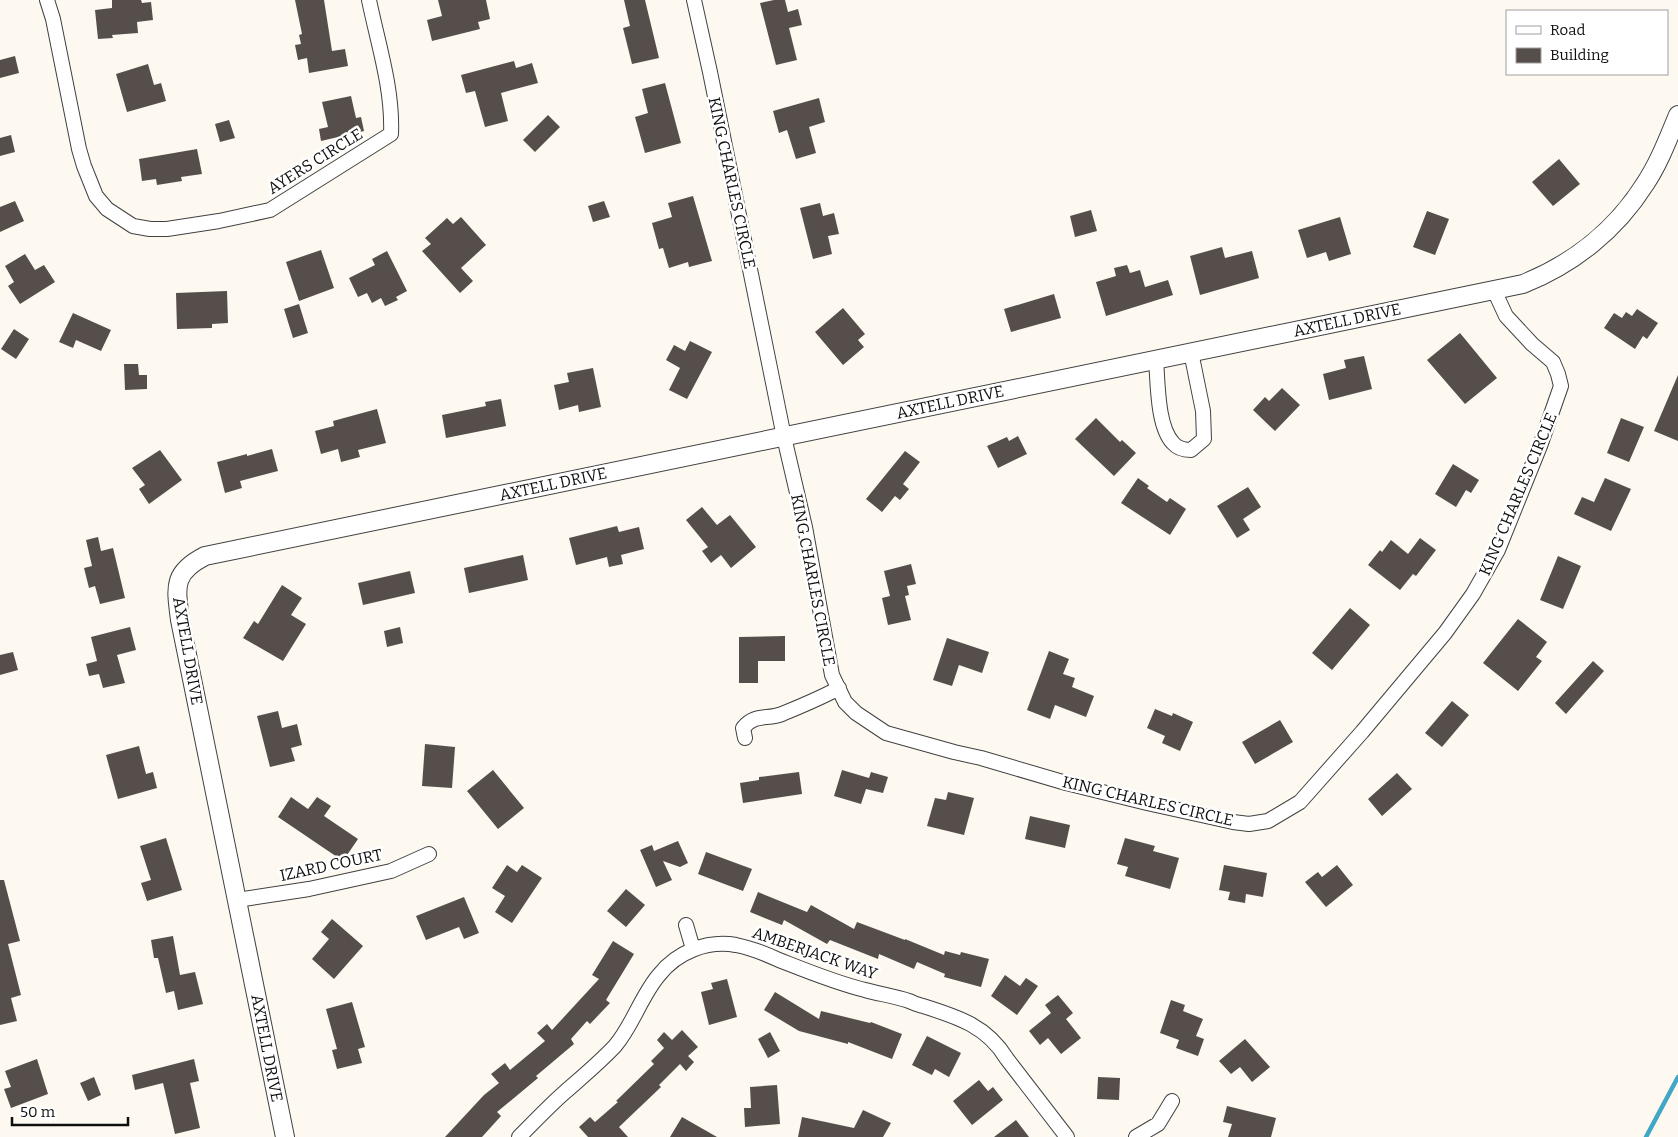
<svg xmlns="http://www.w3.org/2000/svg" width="1678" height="1137" viewBox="0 0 1678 1137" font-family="Bitter,serif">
<rect width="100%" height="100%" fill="#fef9f0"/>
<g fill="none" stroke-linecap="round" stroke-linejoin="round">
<path stroke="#41a7c7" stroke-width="4.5" d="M1646 1137 1678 1077"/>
</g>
<path fill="#564e4b" d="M112 0H141L142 3 151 2 153 20 137 22 138 33 112 35 113 38 98 39 95 10 112 8Z
M295 0H324L332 51 345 49 348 66 309 73 307 58 298 60 295 45 301 44 299 35 302 34Z
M438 0H486L490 19 478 22 480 29 432 41 427 20 442 16Z
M624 0H645L659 58 632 64 623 28 630 26Z
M774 0H785L788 12 798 9 802 25 789 28 797 60 776 65 760 3Z
M15 56 19 73 0 78V60Z
M514 61 516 68 532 63 538 83 501 93 508 121 485 127 475 91 466 93 461 75Z
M148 64 154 85 161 83 166 101 127 112 116 74Z
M665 83 681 143 645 153 635 117 648 113 642 89Z
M351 96 356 118 361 117 364 131 321 141 319 129 328 127 322 102Z
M819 98 825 122 809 127 816 153 796 159 787 130 779 133 773 111Z
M548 115 560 127 535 152 523 140Z
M229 120 235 138 220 142 215 124Z
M11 135 15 152 0 156V138Z
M197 149 202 174 181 177 182 181 157 185 156 179 142 181 139 159Z
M1559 159 1580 184 1553 206 1532 182Z
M693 196 712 261 689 267 688 262 669 268 663 248 659 249 652 223 672 217 668 203Z
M15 201 24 221 0 232V207Z
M604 201 610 217 593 222 588 206Z
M820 203 823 216 834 213 839 234 828 236 832 254 813 259 800 208Z
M1091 210 1097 231 1075 237 1070 216Z
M1427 211 1449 219 1435 255 1413 247Z
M461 217 486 245 461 268 473 281 460 293 422 251 431 244 425 238 447 218 453 224Z
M1340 217 1351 254 1329 261 1326 252 1307 258 1298 230Z
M1222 247 1225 258 1252 251 1259 278 1200 295 1190 256Z
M321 250 334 288 299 301 286 262Z
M387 251 407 291 396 297 398 300 385 306 381 298 372 303 367 293 358 297 349 278 375 265 372 259Z
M25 254 35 270 44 265 55 282 20 304 8 286 14 282 5 266Z
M1127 265 1130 273 1140 270 1145 287 1168 280 1173 295 1106 316 1096 282 1116 276 1114 268Z
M227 291 228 323 212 324V328L177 329 176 293Z
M1054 294 1061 318 1011 332 1004 309Z
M299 304 308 333 293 338 284 309Z
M843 308 865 334 858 340 864 347 843 365 815 332Z
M1637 309 1658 323 1647 339 1643 336 1635 349 1604 328 1614 313 1622 318 1626 312 1632 316Z
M73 313 111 330 101 351 76 340 73 348 59 342Z
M14 329 29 339 16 359 1 349Z
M1460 333 1497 378 1465 404 1427 360Z
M690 341 712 352 687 399 669 390 680 368 666 360 674 345 685 351Z
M1364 356 1372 389 1329 400 1323 374 1346 368 1344 360Z
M124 364H138L139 375H147V389L125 390Z
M593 368 601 407 579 412 578 405 559 410 554 385 569 382 567 373Z
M1678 375V441L1654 431Z
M1282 388 1300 405 1275 431 1253 410 1265 397 1269 401Z
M501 399 506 426 446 438 442 415 486 406 485 402Z
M377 409 386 443 358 450 360 457 341 462 338 449 321 454 315 431 334 426 333 421Z
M1096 418 1120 442 1122 440 1136 453 1114 476 1075 439Z
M1621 418 1644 427 1629 462 1607 453Z
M1018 436 1027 454 998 468 987 446 1007 437 1009 441Z
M272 449 278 471 240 481 242 488 225 493 217 462 247 454V456Z
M160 450 182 480 149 504 139 489 145 485 132 468Z
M905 451 920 462 903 484 909 489 900 500 895 496 882 512 866 499Z
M1453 464 1479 480 1471 493 1466 490 1456 507 1435 494Z
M1138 478 1149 486 1147 488 1167 502 1170 498 1186 509 1170 535 1121 503Z
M1605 478 1631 489 1611 531 1574 514 1582 497 1594 502Z
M1248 487 1261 507 1243 519 1250 530 1237 538 1217 506Z
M702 507 717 525 730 515 756 547 731 568 721 555 711 563 702 551 708 547 686 520Z
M617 526 619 532 639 527 644 549 621 555 623 564 609 567 607 557 576 565 569 538Z
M98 537 101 551 113 548 125 598 100 604 95 586 89 588 84 568 92 566 86 540Z
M1420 538 1436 550 1416 576 1413 574 1400 590 1368 565 1380 550 1382 552 1391 540 1408 554Z
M523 555 528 580 469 593 464 568Z
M1558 556 1581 566 1563 609 1540 600Z
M911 564 916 584 907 586 909 595 905 596 911 620 888 625 882 598 890 596 884 571Z
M410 571 415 593 363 605 358 583Z
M282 585 302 598 291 615 306 624 283 661 243 638 254 621 258 624Z
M1350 608 1370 625 1332 670 1312 653Z
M1518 619 1547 642 1536 657 1542 661 1518 691 1483 663Z
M130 627 136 650 117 655 125 683 103 688 99 674 89 676 86 664 97 661 91 637Z
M400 627 403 643 387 647 384 631Z
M785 636V661H758V683H739V637Z
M947 638 989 652 982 673 959 665 952 686 933 680Z
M1049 651 1069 659 1063 674 1075 678 1072 687 1094 696 1086 717 1055 705 1050 719 1027 710Z
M13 652 18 670 0 675V655Z
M1593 661 1604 671 1566 714 1555 703Z
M1452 701 1469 715 1442 747 1425 733Z
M1155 709 1172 716 1173 713 1193 722 1180 751 1162 743 1165 736 1147 728Z
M278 711 282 728 297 724 302 745 291 748 295 761 270 767 257 716Z
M1280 720 1293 742 1255 764 1242 742Z
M425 744 455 747 452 788 422 786Z
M139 746 146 774 153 772 157 788 118 799 106 755Z
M493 770 524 808 498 829 467 791Z
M842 770 869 778 871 772 888 777 883 793 866 789 861 804 834 796Z
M799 772 802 794 743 803 740 783 759 780V777Z
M1397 773 1412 789 1382 816 1368 799Z
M948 792 974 798 964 835 927 826 935 798 946 800Z
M291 797 308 809 317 797 331 806 324 816 358 839 343 861 278 817Z
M1030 816 1070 825 1065 848 1025 839Z
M166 838 182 890 147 901 141 883 151 880 140 846Z
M1125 838 1155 846 1153 851 1179 858 1170 889 1125 876 1128 867 1117 864Z
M678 841 688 863 680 867 663 861 672 880 656 887 640 850 652 845 654 851Z
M706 852 752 869 743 891 698 874Z
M507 865 517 872 522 865 542 878 512 923 495 912 505 896 492 888Z
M1224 865 1267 873 1263 897 1246 894 1245 903 1228 900 1230 892 1219 890Z
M1337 865 1353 885 1326 907 1305 882 1318 872 1322 877Z
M0 880H4L20 941 8 944 21 995 11 998 17 1021 0 1025Z
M626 889 645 905 626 927 607 911Z
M758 892 807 912 811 905 854 929 857 922 905 940V939L944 955 945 951 960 955 961 952 989 959 981 987 944 977 945 974 917 962 914 969 879 954 878 959 830 940 827 944 784 920 782 925 750 912Z
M464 897 479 933 464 939 459 927 426 940 416 916Z
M332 919 363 946 334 979 312 959 329 939 321 932Z
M173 936 180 975 195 972 203 1004 178 1010 174 991 166 993 158 958H154L151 940Z
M613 941 634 954 606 1000 610 1003 590 1024 587 1021 571 1039 574 1044 536 1076 538 1078 497 1112 501 1116 482 1137H445L484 1095 499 1083 491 1074 505 1063 510 1070 545 1041 537 1033 547 1024 552 1030 599 979 592 975Z
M1005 975 1020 986 1026 978 1038 986 1017 1015 991 996Z
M727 979 737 1017 709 1025 701 992 713 989 711 983Z
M775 992 819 1019 821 1011 870 1023 871 1022 902 1034 892 1059 848 1042V1044L799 1031 764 1010Z
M1058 995 1073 1013 1066 1019 1081 1038 1061 1054 1048 1038 1040 1045 1029 1031 1051 1013 1045 1005Z
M1171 1000 1185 1005 1183 1011 1203 1019 1196 1036 1204 1039 1198 1056 1176 1048 1179 1040 1160 1033Z
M352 1002 365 1047 358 1049 362 1063 337 1069 332 1050 337 1049 326 1009Z
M682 1030 698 1047 688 1056 694 1062 686 1071 680 1064 659 1085 661 1087 619 1127 628 1137H588L579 1127 590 1117 595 1122 618 1102 616 1101 654 1064 651 1061 664 1048 657 1040 664 1032 672 1040Z
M770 1032 780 1051 768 1058 758 1039Z
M927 1036 961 1053 949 1077 935 1069 932 1075 912 1065Z
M1245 1039 1270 1067 1252 1082 1240 1067 1231 1074 1219 1061Z
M37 1059 48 1094 11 1108 4 1089 11 1087 5 1071Z
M194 1059 199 1081 190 1083 200 1128 175 1134 163 1083 135 1090 132 1075Z
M94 1077 101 1095 88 1101 80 1083Z
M1098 1077 1120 1078 1119 1100 1097 1099Z
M979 1080 988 1091 993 1087 1003 1100 972 1125 953 1101Z
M777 1085 780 1124 745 1127 744 1108H751L750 1087Z
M1227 1106 1276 1118 1271 1137H1228L1232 1124 1223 1122Z
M863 1110 891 1123 883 1137H798L802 1117 854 1128Z
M682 1117 717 1137H670Z
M1016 1120 1029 1137H994Z"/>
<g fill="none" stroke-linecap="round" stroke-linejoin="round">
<g stroke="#414141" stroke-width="16">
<path id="minor" d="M47 0 53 19 79 149 84 166 96 196 107 209 133 226 150 229H167L219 221 270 210 391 134C393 89 378 44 369 0
M694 0 710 72 784 437 805 527 832 675 845 702 856 713 886 733 954 752 981 758 1066 783 1147 803 1233 822 1249 824 1268 821 1300 802 1362 732 1445 633 1473 594 1498 550 1540 446 1561 386 1558 374 1553 362 1532 344 1506 316 1494 290
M1156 360C1158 383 1157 426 1173 443 1178 449 1184 450 1191 450L1204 439 1203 411 1191 352
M745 738 743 728C755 713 767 720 782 714 801 706 821 698 839 688
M237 900 309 889 391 871 429 854
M686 925 693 949
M519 1137C534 1122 549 1106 565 1092 582 1077 599 1063 615 1046 633 1025 641 996 659 975 677 952 707 940 736 945 751 948 766 954 779 960 807 971 836 983 865 990 879 994 895 996 909 1001 914 1003 918 1005 923 1006 958 1017 987 1026 1007 1059L1067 1137
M1136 1137 1158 1124 1172 1101"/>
</g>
<g stroke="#414141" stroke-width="20">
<path id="tertiary" d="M285 1137 180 620C176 587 172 573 205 556L1523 284C1573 264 1616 230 1645 184 1659 163 1668 139 1678 115"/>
</g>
<use href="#minor" stroke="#fff" stroke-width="14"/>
<use href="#tertiary" stroke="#fff" stroke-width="18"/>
</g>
<g text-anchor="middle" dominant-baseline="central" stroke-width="5" stroke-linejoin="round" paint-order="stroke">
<g font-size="16" fill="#0e0e0e" stroke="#fff">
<text transform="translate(315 161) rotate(-32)">AYERS CIRCLE</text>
<text transform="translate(732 183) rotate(78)">KING CHARLES CIRCLE</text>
<text transform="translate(1347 320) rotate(-12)">AXTELL DRIVE</text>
<text transform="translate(950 402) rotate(-12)">AXTELL DRIVE</text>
<text transform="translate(553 484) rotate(-12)">AXTELL DRIVE</text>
<text transform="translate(1518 494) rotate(-67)">KING CHARLES CIRCLE</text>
<text transform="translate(813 580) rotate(79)">KING CHARLES CIRCLE</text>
<text transform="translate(188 651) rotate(80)">AXTELL DRIVE</text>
<text transform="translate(1148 801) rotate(13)">KING CHARLES CIRCLE</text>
<text transform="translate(331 865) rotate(-12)">IZARD COURT</text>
<text transform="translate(815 953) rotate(19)">AMBERJACK WAY</text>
<text transform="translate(267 1048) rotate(79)">AXTELL DRIVE</text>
</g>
</g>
<rect x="1506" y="10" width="162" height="65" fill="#ffffff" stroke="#9f9f9f"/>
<rect x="1516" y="26" width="25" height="8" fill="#ffffff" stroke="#9f9f9f"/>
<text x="1550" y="35" font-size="15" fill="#0e0e0e">Road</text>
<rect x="1516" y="48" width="25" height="15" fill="#564e4b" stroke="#9f9f9f"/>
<text x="1550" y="60" font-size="15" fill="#0e0e0e">Building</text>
<path d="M12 1117v8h116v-8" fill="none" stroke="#0e0e0e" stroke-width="2.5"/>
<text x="20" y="1117" font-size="15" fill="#0e0e0e" stroke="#ffffff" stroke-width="4" paint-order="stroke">50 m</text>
</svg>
